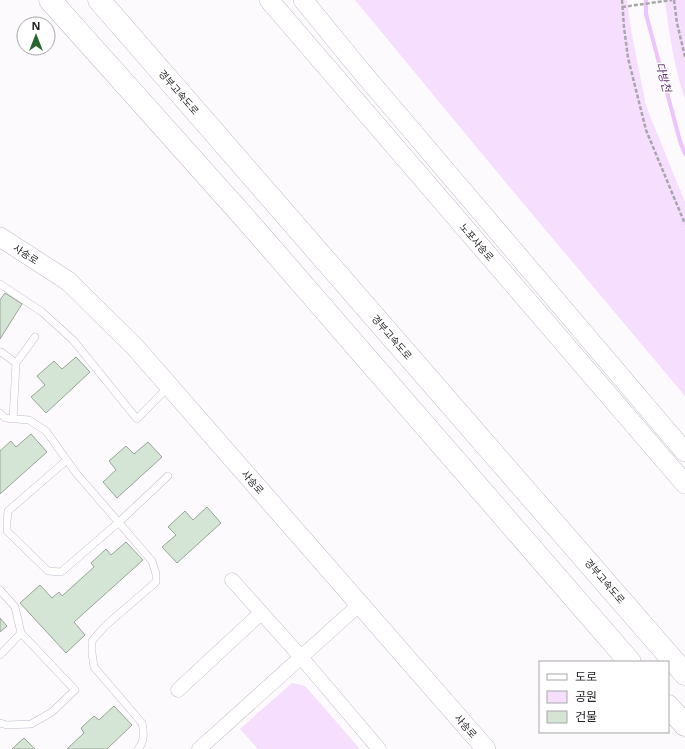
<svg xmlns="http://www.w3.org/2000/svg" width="685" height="749" viewBox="0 0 685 749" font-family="'Open Sans','Noto Sans KR',sans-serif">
<rect width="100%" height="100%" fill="#fcfafd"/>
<path fill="#f5defe" d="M355 0H627L631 30 646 106 685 202V396L502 178Z
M665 0H685V99C674 67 669 33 665 0Z
M292 683 305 686 360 749H258L240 729Z"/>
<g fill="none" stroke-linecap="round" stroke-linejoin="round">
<path stroke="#edc4fc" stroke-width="4" d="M646 0V14L680 141 685 154"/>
</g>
<path fill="#d5e5d5" stroke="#96a596" d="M5 293 22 304 0 339V300Z
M76 357 90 372 46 413 31 397 45 385 37 376 54 361 62 369Z
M31 434 47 452 0 494V451L11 441 16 447Z
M148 442 162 457 117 498 103 482 116 470 109 461 126 446 134 454Z
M207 507 221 523 177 563 162 547 176 535 168 527 185 511 193 520Z
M126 542 143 560 74 622 85 635 66 653 20 603 40 585 52 598 59 592 62 596 94 567 91 563 106 549 111 555Z
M0 618 7 626 0 632Z
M114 706 132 725 107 749H67L84 733 81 728 94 716 99 720Z
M24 738 35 749H12Z"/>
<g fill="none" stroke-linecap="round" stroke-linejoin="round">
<g stroke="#c5baca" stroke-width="8">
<path id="lane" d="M0 284 42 312 73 340 137 419 168 387
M1 352 16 363
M0 413 5 418 29 420 46 431 76 473 152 561 156 574V582L105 626 92 641V653L94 667 142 723C144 732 145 742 138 749
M13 419 16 363 35 337
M67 460 8 511 7 522V531L48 571 61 572 119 522 168 476
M0 590 15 607 21 633 75 690 52 712 31 724 7 725 0 723
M0 655 21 633"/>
</g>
<g stroke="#c5baca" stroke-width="15">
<path id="street" d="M232 580 301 657 379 749
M178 690 261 613
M199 749 360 604"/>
</g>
<g stroke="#c5baca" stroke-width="20">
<path id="secondary" d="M269 0 685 484
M303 0 362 72 685 452
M0 237 68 281 135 347 486 749"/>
</g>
<g stroke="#c5baca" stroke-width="23">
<path id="highway" d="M50 0 251 225 630 662
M99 0 685 674
M668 706 685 725"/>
</g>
<path stroke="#a9a6ab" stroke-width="2.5" stroke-dasharray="4 2" stroke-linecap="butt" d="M622 0 624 27 628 58 646 130 685 224
M674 0 677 23 685 57
M622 7 672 0"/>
<use href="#lane" stroke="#fff" stroke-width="7"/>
<use href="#street" stroke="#fff" stroke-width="14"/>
<use href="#secondary" stroke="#fff" stroke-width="19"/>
<use href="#highway" stroke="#fff" stroke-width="22"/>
</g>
<g text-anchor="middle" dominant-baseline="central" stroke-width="3" stroke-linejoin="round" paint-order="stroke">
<g font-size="10" fill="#252127" stroke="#fff">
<text transform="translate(179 92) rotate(49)">경부고속도로</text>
<text transform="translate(477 242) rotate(49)">노포사송로</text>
<text transform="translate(26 254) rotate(33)">사송로</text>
<text transform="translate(392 337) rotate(49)">경부고속도로</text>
<text transform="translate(253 482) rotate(49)">사송로</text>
<text transform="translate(605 581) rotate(49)">경부고속도로</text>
<text transform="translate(466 726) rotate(49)">사송로</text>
</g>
<g font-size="11" font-style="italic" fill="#5a2a6b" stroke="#fff">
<text transform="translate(664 77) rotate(75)">다방천</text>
</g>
</g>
<rect x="539" y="661" width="130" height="72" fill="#ffffff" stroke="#a8a6a9"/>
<rect x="547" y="674" width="20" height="6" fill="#ffffff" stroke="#a8a6a9"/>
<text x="575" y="681" font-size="12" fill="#252127">도로</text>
<rect x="547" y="691" width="20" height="12" fill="#f5defe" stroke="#a8a6a9"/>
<text x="575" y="701" font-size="12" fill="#252127">공원</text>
<rect x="547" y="711" width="20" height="12" fill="#d5e5d5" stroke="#a8a6a9"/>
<text x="575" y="721" font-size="12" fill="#252127">건물</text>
<g transform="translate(36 36)"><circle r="19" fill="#ffffff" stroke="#a8a6a9"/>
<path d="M0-3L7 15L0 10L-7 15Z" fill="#28662e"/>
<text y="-6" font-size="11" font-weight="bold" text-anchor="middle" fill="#252127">N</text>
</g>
</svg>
